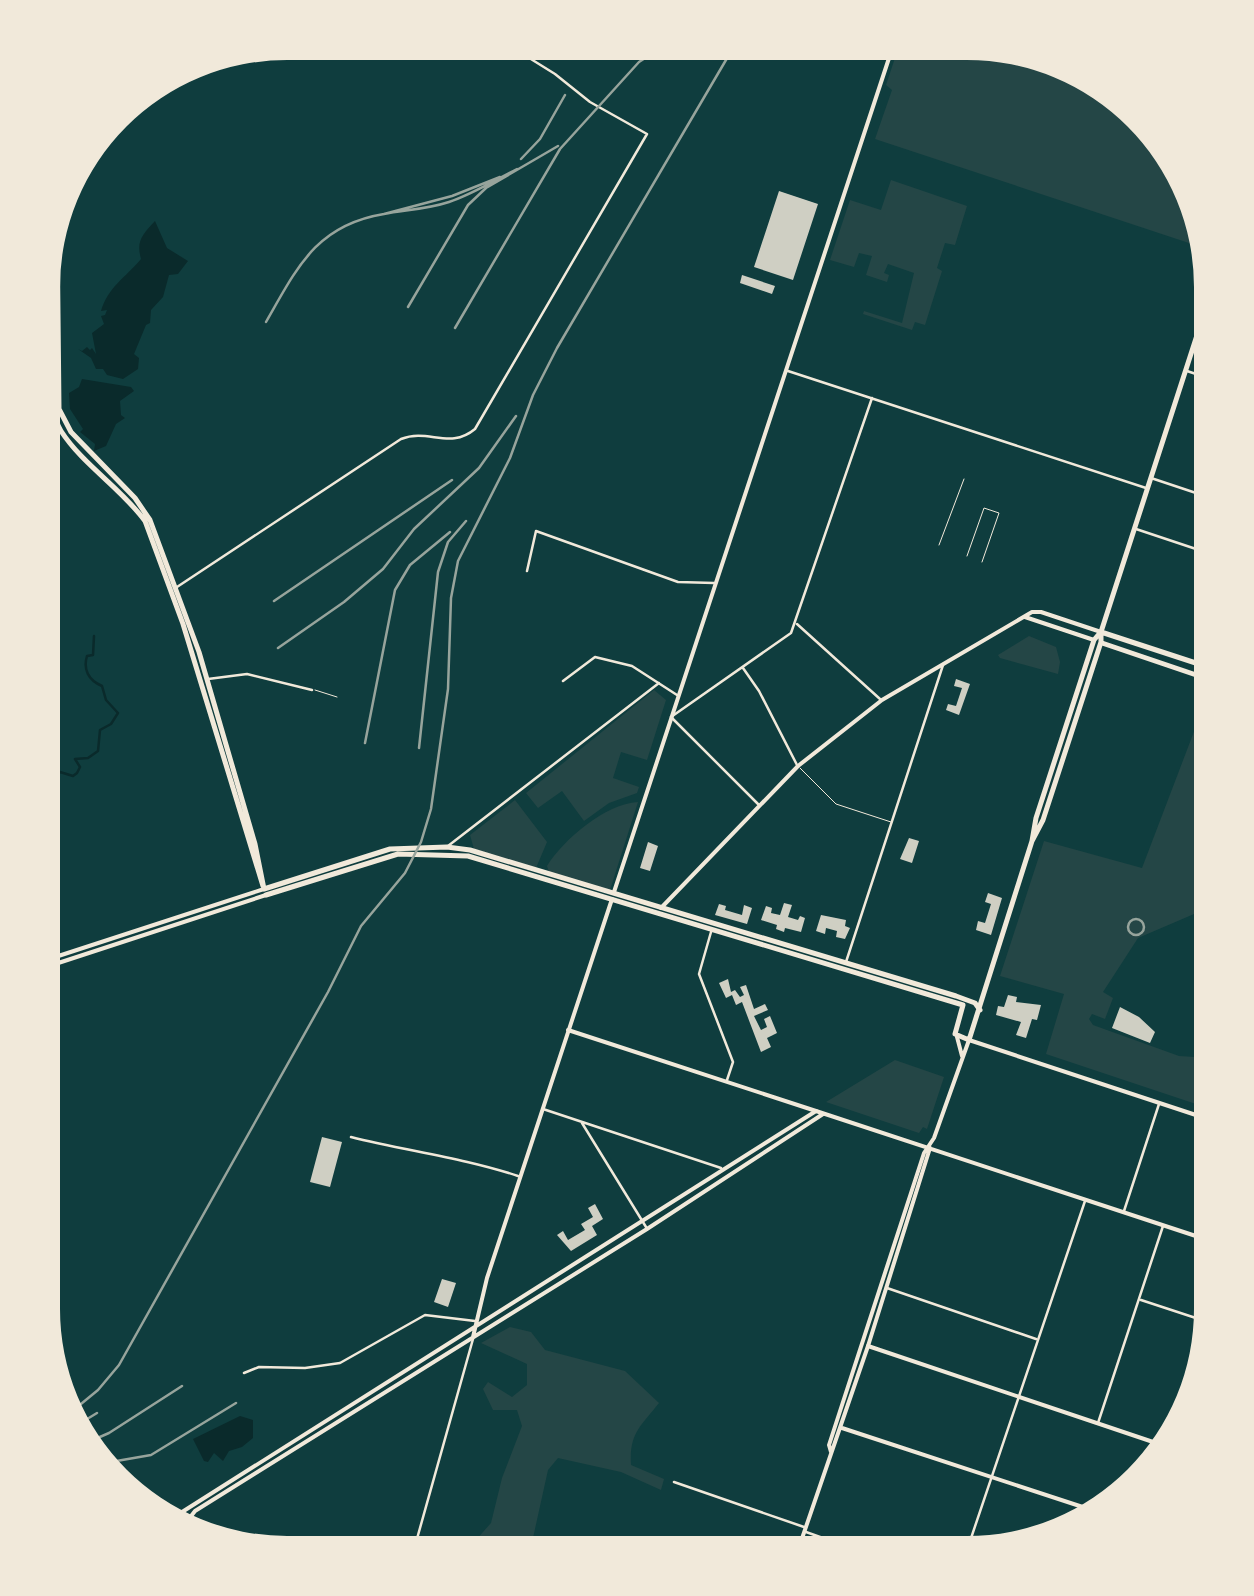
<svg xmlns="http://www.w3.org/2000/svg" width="1254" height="1596" viewBox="0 0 1254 1596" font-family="'Noto Sans',sans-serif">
<rect width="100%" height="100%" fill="#0f3d3e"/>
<path fill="#244646" d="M1000 45 1103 84 1179 165 1201 247 875 139 892 90 886 85 899 46Z
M891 180 967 206 955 245 945 243 937 268 942 271 925 325 915 322 912 330 863 314 864 311 902 323 914 273 888 264 884 273 889 275 887 282 866 275 872 256 859 253 854 267 830 260 850 200 881 210Z
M1029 636 1056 647 1060 662 1058 674 1000 658 998 655Z
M1211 687V912L1194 914 1138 938 1103 992 1113 998 1105 1019 1092 1014 1089 1019 1093 1025 1179 1056 1211 1058V1109L1046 1054 1064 994 1000 976 1044 841 1142 868Z
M654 690 666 700 647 760 621 752 613 778 639 787 637 793 609 803 584 821 562 791 538 808 526 793Z
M515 800 547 842 536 868 474 849 470 835Z
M638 802 610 890 549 872 547 866C564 839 605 804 638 802Z
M895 1060 944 1077 927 1129 923 1127 919 1133 826 1102Z
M510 1327 531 1332 545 1350 625 1371 659 1403C641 1426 629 1433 631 1465L664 1479 661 1490 621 1472 558 1458 548 1470 531 1547 508 1553H478L475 1541 491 1523 502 1478 522 1426 517 1410H493L483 1389 488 1382 512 1397 527 1385V1364L481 1343Z"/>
<path fill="#0a2a2b" d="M155 221 167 248 188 261 178 274 169 275 163 297 151 310 150 323 146 325 134 354 139 358 138 369 123 379 107 375 103 369H96L91 358 78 349 82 351 87 347 90 350 92 348 96 354 92 333 104 324 101 316 105 315 107 310 101 311C108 287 125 278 141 259 136 241 142 235 155 221Z
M82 379 131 387 134 391 120 401 121 415 125 418 116 424 106 446 94 451 95 444 75 428 80 432 83 429 70 409 69 393 79 387Z
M240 1416 253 1420V1438L242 1447 229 1451 223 1461 214 1453 208 1462 204 1461 193 1439Z"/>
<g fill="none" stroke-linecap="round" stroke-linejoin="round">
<path stroke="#0a2a2b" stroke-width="2.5" d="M44 814 49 811 44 800 47 789 60 772 73 776 77 773 80 767 75 759 88 758 98 751 100 730 111 724 118 713 106 700 102 686C88 680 83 669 87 656L93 655 94 636"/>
</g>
<path fill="#cfcfc3" d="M779 191 818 204 793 280 754 267Z
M742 275 775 286 772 294 740 283Z
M956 679 970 684 959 715 946 710 948 704 956 706 962 688 954 686Z
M909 838 919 841 912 863 900 859Z
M648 842 658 846 650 871 640 868Z
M988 893 1002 898 991 935 976 930 978 921 985 923 991 904 985 902Z
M784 903 792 905 788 917 798 920 800 916 805 918 801 932 785 928 784 932 776 929 777 925 761 920 766 906 772 908 771 913 780 915Z
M719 904 726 906 725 910 742 915 744 905 752 908 747 924 715 915Z
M821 915 846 920 845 926 850 928 845 939 836 937 837 931 826 928 825 934 816 931Z
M728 979 731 992 735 990 740 997 744 995 740 987 746 985 754 1009 765 1004 768 1010 754 1016 761 1030 767 1027 764 1019 770 1016 777 1033 767 1038 771 1047 761 1052 742 1002 736 1005 732 995 726 998 719 983Z
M1008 995 1017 997 1016 1002 1041 1005 1037 1020 1032 1019 1026 1038 1016 1035 1021 1022 996 1015 998 1006 1004 1007Z
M1120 1007 1139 1017 1155 1032 1150 1043 1112 1028Z
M322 1137 342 1142 330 1187 310 1182Z
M595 1204 603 1219 592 1226 597 1235 571 1251 557 1235 563 1231 568 1240 585 1230 581 1224 593 1217 588 1208Z
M442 1279 456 1283 448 1307 434 1302Z"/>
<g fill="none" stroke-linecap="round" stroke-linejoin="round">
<path stroke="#f1e9da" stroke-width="1" d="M939 545 964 479
M967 556 984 508 999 513 982 562
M315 690 337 697
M800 768 836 804 891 822"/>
<path stroke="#f1e9da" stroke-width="2.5" d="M788 371 1146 488
M1187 371 1211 379
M1151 478 1211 498
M1136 529 1211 554
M527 571 536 531 678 582 714 583
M177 587 401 439C428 428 450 450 475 429L647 134 590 102 555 74 518 51
M797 624 880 699
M743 668 759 691 797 765
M208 679 247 674 312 690
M563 681 595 657 632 666 677 695
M758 804 671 717 791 633 872 398
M448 846 659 683
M711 932 699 974 733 1062 727 1080
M846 962 943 665
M543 1109 721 1168
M582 1123 646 1227
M351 1137C407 1151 464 1158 518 1176
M1124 1211 1159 1104
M887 1288 1036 1339
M1141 1300 1211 1323
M1197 1317 1211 1274
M244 1373 259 1367 305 1368 340 1363 425 1315 475 1321
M1098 1423 1163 1226
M674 1482 804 1527
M806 1532 865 1553
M413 1553 473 1339
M966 1553 1085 1201"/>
<path stroke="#f1e9da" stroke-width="4" d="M1025 617 1094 640
M614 892 893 46
M661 908 798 766 882 700 1032 612H1041L1101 632
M43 961 264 889
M43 968 266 895
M568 1030 816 1111
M868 1346 1168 1447"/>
<path stroke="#f1e9da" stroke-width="4" d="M957 1037 962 1056
M473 1337 487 1278 612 899
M842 1428 1098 1512
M831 1452 829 1445 924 1153 934 1138 969 1040 1211 1120
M171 1519 816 1111 1211 1241
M185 1524 195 1511 647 1229 823 1114
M797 1553 868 1346 930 1148"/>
<path stroke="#f1e9da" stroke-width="5" d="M57 219 59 409 71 432 135 498 150 520 199 652 255 844 264 889
M50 239C50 281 41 399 61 431 83 465 121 488 145 521L183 624 263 886
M1101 632 1211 668
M1102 643 1211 680
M1032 841 1043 820 1101 642V632L1211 292
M264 889 390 849 447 847 470 850 956 996 975 1003 980 1010
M266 895 398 854 468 856 963 1005
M963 1005 955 1034 969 1040 1032 841 1036 818 1094 640 1099 634"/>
<path stroke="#97a49c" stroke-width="2.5" d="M521 159 540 139 565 95
M500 177 452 196 384 214C405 210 428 209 449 202 473 194 495 180 517 169
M408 307 468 205 486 188 558 146
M266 322C297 268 316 225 384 214
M455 328 560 149 639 62 659 49
M274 601 452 480
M278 648 344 602 383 569 414 529 479 468 516 416
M365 743 395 590 410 565 450 532
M419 748 438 572 448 542 466 521
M1128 927a8 8 0 1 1 16 0a8 8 0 1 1-16 0Z
M70 1413 98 1390 119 1365 328 992 361 926 405 873 421 842 431 809 448 689 451 598 458 561 510 458 533 395 557 348 733 48
M74 1427 97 1413
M86 1443 109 1433 182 1386
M105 1463 151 1455 236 1403"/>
</g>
<path d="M0 0H1254V1596H0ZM287 60H967A227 227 0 0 1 1194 287V1309A227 227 0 0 1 967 1536H287A227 227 0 0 1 60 1309V287A227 227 0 0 1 287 60Z" fill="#f1e9da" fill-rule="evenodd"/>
</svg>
